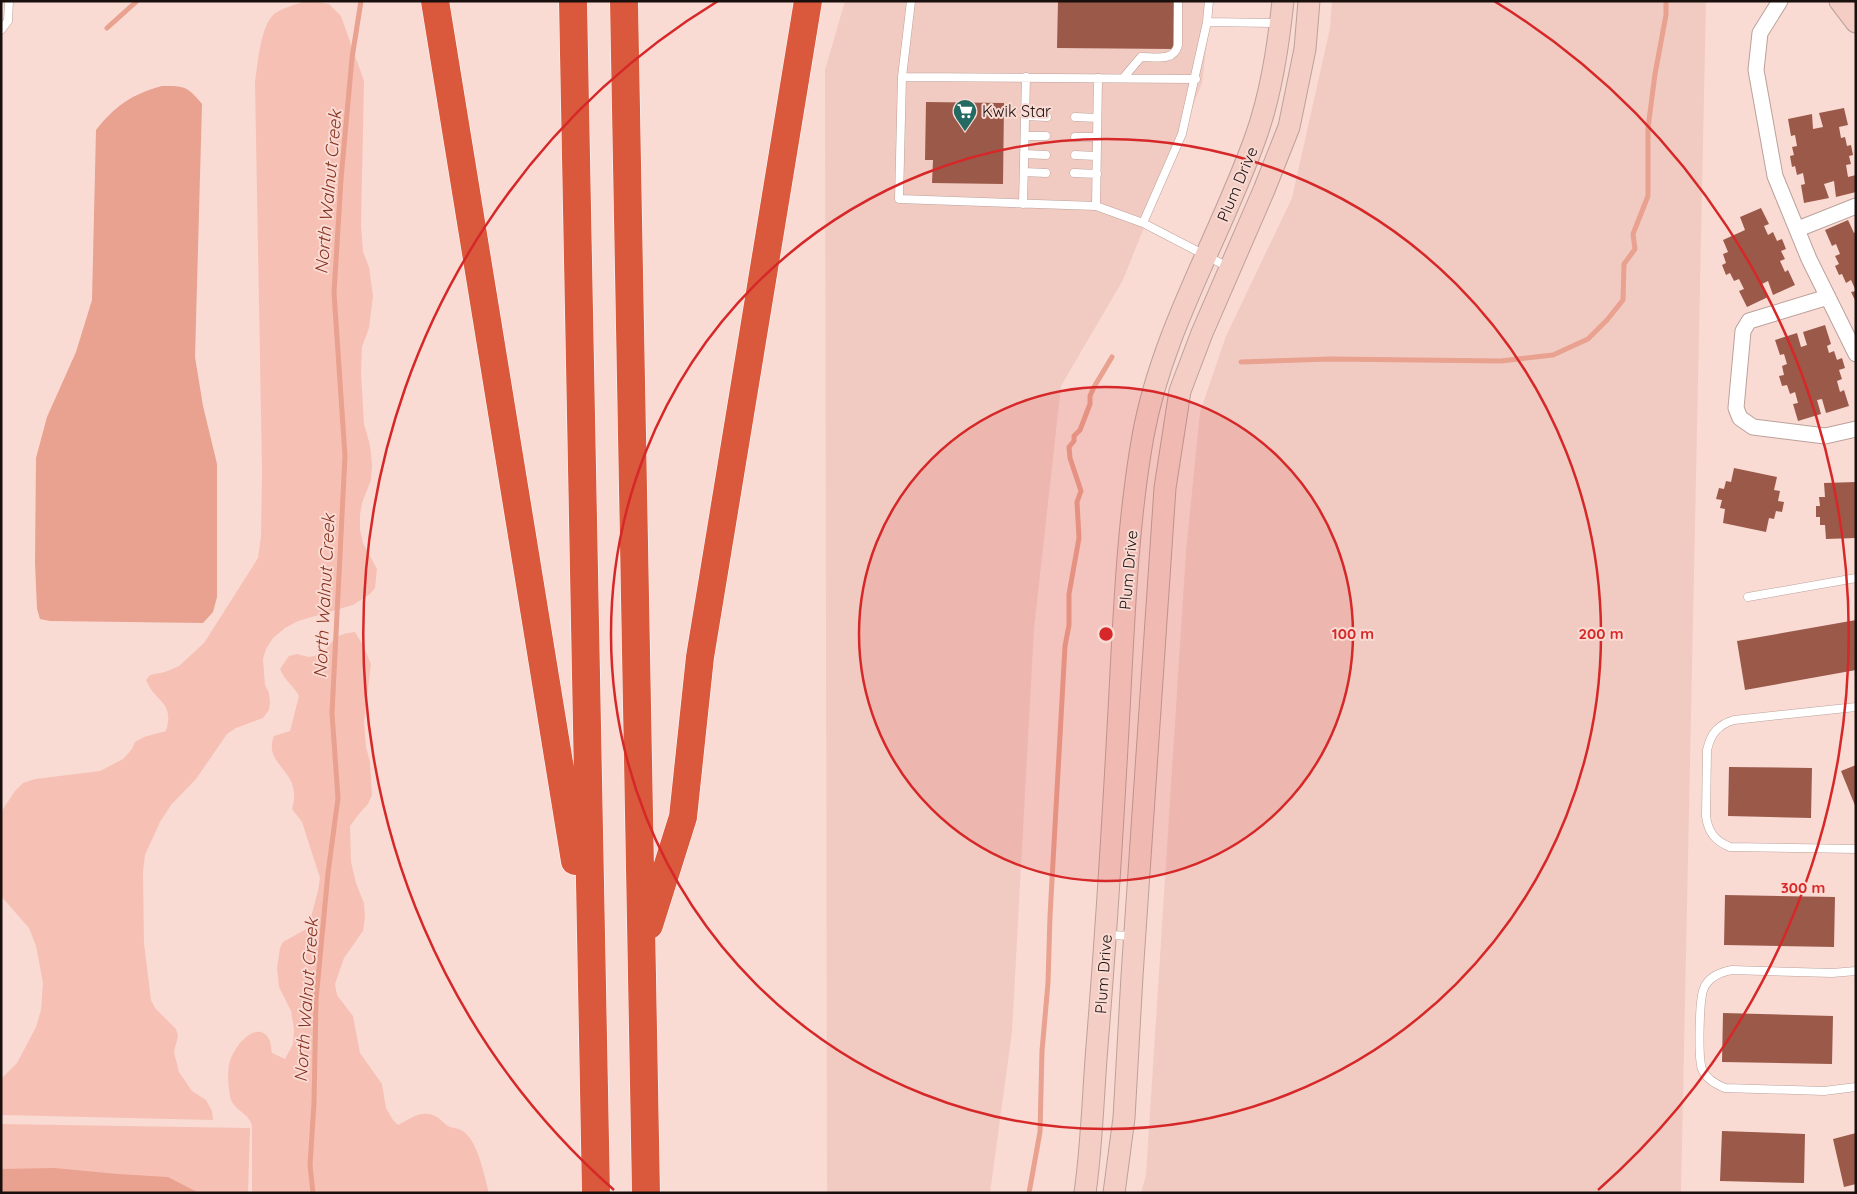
<svg xmlns="http://www.w3.org/2000/svg" width="1857" height="1194" viewBox="0 0 1857 1194" font-family="Quicksand,sans-serif">
<rect width="100%" height="100%" fill="#f9dbd4"/>
<path fill="#f1cbc2" d="M845 1H1212L1202 83 1123 280 1061 386 1034 629 1012 1032 990 1193H827L825 70Z
M1332 1H1706L1681 1193H1141L1146 1175 1186 551 1200 412 1226 336 1292 198 1330 28Z"/>
<path fill="#f6c1b4" d="M303 2H317L329 4 341 16 364 81 361 225 363 252 369 267 373 296 369 328 362 347 361 373 364 424 370 445 372 465 371 480 362 503 360 515V530L363 543 377 569 375 588 370 594 353 605 298 621 285 628 273 638 266 649 263 659 265 685 269 693 270 703 269 710 263 718 236 728 227 734 196 779 171 805 160 822 145 855 143 872 144 943 151 1000 155 1008 176 1029 178 1036 174 1052 179 1072 192 1091 206 1100 212 1111 213 1120 1 1115V1079L17 1063 36 1027 41 1010 43 983 36 946 29 928 1 896V812L15 791 23 783 35 779 100 771 123 759 132 749 135 742 144 737 166 731C175 701 155 703 146 680L150 675 165 672 179 666 204 643 258 558 261 536 262 470 255 82C258 64 260 27 274 14 282 8 294 5 303 2Z
M355 632 363 645 371 664 364 722 366 747 370 762 372 795 368 804 359 814 350 826 351 862 356 883 364 903 365 917 363 931 344 958 335 984 337 995 353 1016 360 1053 382 1084 386 1108 393 1120 398 1125C412 1118 422 1109 437 1117 442 1120 445 1125 450 1127 453 1128 457 1128 461 1130 478 1139 484 1175 489 1193H252V1125C248 1112 232 1110 230 1096 228 1085 227 1071 230 1061 231 1056 235 1051 237 1047 244 1036 262 1022 270 1041 271 1045 271 1049 272 1053L285 1059 293 1044 294 1029 291 1011 279 987 277 968 280 948 283 942 308 928 318 891 320 878 302 822 292 809C304 769 262 767 274 736L290 731 299 696C293 685 284 680 280 669L289 656 297 654 309 657 323 654C333 639 336 634 355 632Z
M1 1124 250 1128 248 1193H1Z"/>
<path fill="#e9a190" d="M162 86C185 86 187 86 202 104L195 357 203 406 217 464V597L213 612 203 623 50 621 40 619 37 609 35 563 36 458 47 417 76 352 92 300 96 130C115 106 132 94 162 86Z
M54 1168 118 1174 168 1177 199 1193H1V1169Z"/>
<g fill="none" stroke-linecap="round" stroke-linejoin="round">
<path stroke="#e9a190" stroke-width="5" d="M107 28 137 1
M1241 362 1331 359 1501 361 1553 355 1588 339 1607 320 1623 300 1624 264 1635 249 1633 234 1648 196V128L1655 74 1666 15V1
M313 1193 310 1165 314 1103 316 1000 328 873 338 798 332 713 345 456 334 293 341 179 352 58 361 1
M1029 1193 1040 1132 1042 1051 1048 983 1050 916 1065 646 1069 625V594L1079 538 1077 502 1081 491 1070 458 1069 447 1074 441V436L1080 430 1090 404V396L1094 387 1112 357"/>
</g>
<path fill="#9b594a" d="M1058 1H1174L1173 49 1057 48Z
M926 102 1004 103 1003 184 932 183 933 160H925Z
M1844 108 1848 125 1839 127 1841 138 1845 137 1847 146 1851 145 1853 155 1849 156 1851 164 1846 165 1848 177 1856 175V192L1836 197 1834 181 1824 184 1829 198 1804 203 1801 185 1805 184 1803 173 1797 175 1795 166 1792 167 1790 156 1794 155 1792 147 1797 146 1795 135 1791 136 1788 119 1812 114 1813 129 1823 127 1819 113Z
M1761 208 1769 224 1764 226 1768 235 1773 232 1777 241 1782 239 1786 249 1781 251 1785 259 1780 261 1785 272 1788 270 1795 285 1773 295 1768 281 1762 284 1768 297 1747 307 1739 291 1744 289 1739 279 1734 281 1730 273 1726 275 1722 265 1726 263 1723 254 1728 252 1723 240 1745 230 1740 217Z
M1848 220 1854 233 1856 232V302L1851 292 1856 291 1851 280 1846 283 1842 274 1839 275 1835 266 1839 264 1835 256 1840 254 1836 244 1832 246 1825 230Z
M1825 325 1831 344 1827 346 1829 353 1834 351 1837 360 1842 358 1845 368 1839 370 1842 379 1837 381 1840 392 1844 390 1849 406 1826 413 1822 399 1817 400 1821 414 1798 421 1793 404 1798 403 1795 392 1790 394 1787 385 1782 386 1779 376 1784 375 1782 366 1787 364 1784 354 1780 355 1775 340 1797 333 1801 347 1807 345 1803 332Z
M1734 468 1777 477 1774 490 1780 491 1778 501 1784 502 1782 512 1776 511 1774 519 1769 518 1766 532 1723 523 1725 509 1720 508 1722 500 1716 499 1719 488 1724 489 1726 481 1731 482Z
M1856 482V538L1826 539 1825 525H1820V517H1816V506H1820L1819 497H1825L1824 483Z
M1856 620V670L1745 690 1737 641Z
M1856 765V808L1841 771Z
M1729 767 1812 768 1811 818 1728 816Z
M1725 895 1835 897 1834 947 1724 945Z
M1723 1013 1833 1016 1832 1064 1722 1062Z
M1722 1131 1805 1134 1804 1183 1720 1181Z
M1856 1133V1184L1844 1187 1833 1139Z"/>
<g fill="none" stroke-linecap="round" stroke-linejoin="round">
<g stroke="#bca19a" stroke-width="9">
<path id="lane" d="M1207 22 1209 1
M1 30 8 21 9 1
M902 77 911 1
M1124 77 1141 57C1155 57 1174 62 1178 45V1
M1025 116 1047 117
M1075 117 1097 118
M1025 136H1046
M1075 137H1097
M1024 154 1046 155
M1075 155 1096 156
M1024 172 1046 173
M1074 173 1097 174
M1023 204 1026 77
M1096 206 1098 78
M1143 223 1096 206 899 199 902 77 1196 79
M1230 268 1143 223 1182 134 1207 22 1279 23
M1748 597 1856 578
M1856 707 1734 720C1718 725 1711 733 1707 750L1706 816C1708 832 1715 841 1730 847L1856 849
M1108 935 1134 936
M1856 971 1832 973 1732 970C1721 972 1709 976 1704 988 1699 998 1698 1058 1702 1069 1706 1079 1715 1084 1725 1088L1824 1091 1856 1087"/>
</g>
<g stroke="#bca19a" stroke-width="17">
<path id="street" d="M1780 1 1760 33 1756 70 1775 176 1809 259 1856 354
M1798 229 1856 206
M1828 297 1749 321 1743 331 1736 408 1740 418 1753 427 1825 436 1856 429"/>
</g>
<g stroke="#bca19a" stroke-width="23">
<path id="secondary" d="M1840 1 1856 22
M1085 1193C1092 1144 1093 1095 1097 1046 1106 935 1113 823 1119 710 1124 619 1127 526 1143 436 1162 331 1219 239 1255 139 1271 95 1278 47 1283 1
M1114 1193 1124 1118 1132 976 1165 488 1180 391 1202 333 1264 190 1289 127 1305 49 1309 1"/>
</g>
<g stroke="#fff" stroke-width="29">
<path id="highway" d="M435 1 575 861
M573 1 596 1193
M624 1 646 1193
M649 925 683 817 700 657 808 1"/>
</g>
<use href="#lane" stroke="#fff" stroke-width="8"/>
<use href="#street" stroke="#fff" stroke-width="15"/>
<use href="#secondary" stroke="#f4cdc4" stroke-width="21"/>
<use href="#highway" stroke="#da583b" stroke-width="28"/>
</g>
<circle cx="1106" cy="634" r="247" fill="#d62828" fill-opacity=".12"/>
<g fill="none" stroke="#d62828" stroke-width="2.5">
<circle cx="1106" cy="634" r="247"/>
<circle cx="1106" cy="634" r="495"/>
<path d="M614 1190A742 742 0 0 1 718 1M1494 1A742 742 0 0 1 1598 1190"/>
</g>
<defs>
<g id="supermarket-pin" transform="scale(1.25)"><path d="M0 17L-7.5 6A9.5 9.5 0 1 1 7.5 6Z" fill="#226a62" stroke="#f9dbd4"/><path d="M-6-5.5h2.5l.6 2H6L4.5 2H-2.5L-4.4-4H-6ZM-1.5 3.2a1.3 1.3 0 1 0 .1 0ZM3 3.2a1.3 1.3 0 1 0 .1 0Z" fill="#fff"/></g>
</defs>
<g fill-rule="evenodd">
<use href="#supermarket-pin" x="965" y="111"/>
</g>
<g text-anchor="middle" dominant-baseline="central" stroke-width="4" stroke-linejoin="round" paint-order="stroke">
<g font-size="16" fill="#190f0d" stroke="#f9dbd4" text-anchor="start">
<text x="982" y="111">Kwik Star</text>
</g>
<g font-size="16" fill="#190f0d" stroke="#f9dbd4">
<text transform="translate(1237 184) rotate(-67)">Plum Drive</text>
<text transform="translate(1128 570) rotate(-85)">Plum Drive</text>
<text transform="translate(1103 974) rotate(-86)">Plum Drive</text>
</g>
<g font-size="18" font-style="italic" fill="#87321f" stroke="#f9dbd4">
<text transform="translate(328 192) rotate(-85)">North Walnut Creek</text>
<text transform="translate(324 596) rotate(-87)">North Walnut Creek</text>
<text transform="translate(306 1000) rotate(-86)">North Walnut Creek</text>
</g>
</g>
<circle cx="1106" cy="634" r="8" fill="#d62828" stroke="#f9dbd4" stroke-width="2.5"/>
<g font-size="15" text-anchor="middle" font-weight="bold" fill="#d62828" stroke="#f9dbd4" stroke-width="4" stroke-linejoin="round" paint-order="stroke">
<text x="1353" y="639">100 m</text>
<text x="1601" y="639">200 m</text>
<text x="1803" y="893">300 m</text>
</g>
<rect width="1857" height="1194" fill="none" stroke="#190f0d" stroke-width="5"/>
</svg>
